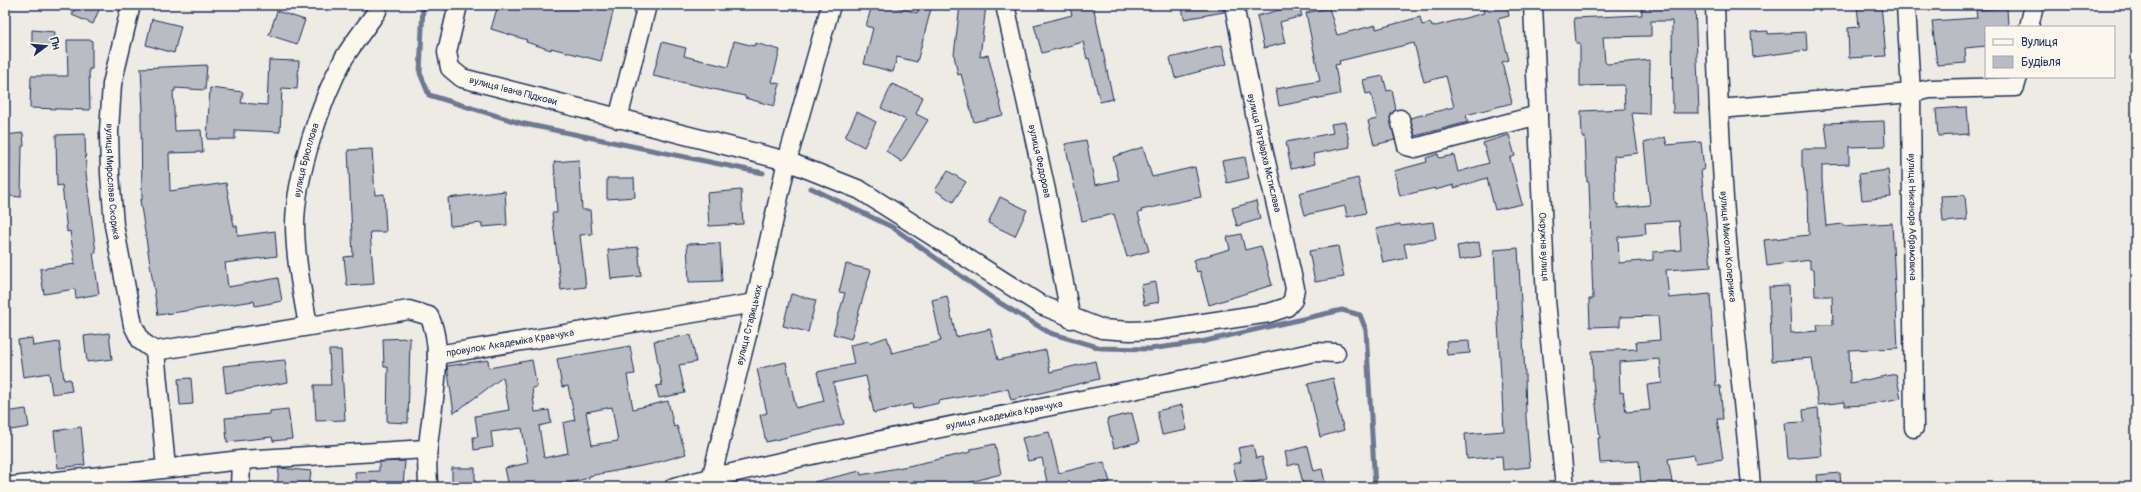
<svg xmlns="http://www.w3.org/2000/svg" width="2141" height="492" viewBox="0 0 2141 492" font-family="Pangolin,sans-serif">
<rect width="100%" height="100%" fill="#eeebe4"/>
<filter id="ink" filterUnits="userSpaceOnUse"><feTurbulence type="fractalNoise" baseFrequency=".025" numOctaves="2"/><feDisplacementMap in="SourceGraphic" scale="8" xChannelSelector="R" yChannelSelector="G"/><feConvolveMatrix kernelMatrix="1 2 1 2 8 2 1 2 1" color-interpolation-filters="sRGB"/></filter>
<g filter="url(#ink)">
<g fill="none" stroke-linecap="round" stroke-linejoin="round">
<path stroke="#6d7892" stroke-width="5" d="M423 5 420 73 429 95 520 123 763 173
M811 188 892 227 995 300 1050 333 1101 348 1150 349 1201 342 1342 310 1360 315 1366 330 1375 487"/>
</g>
<path fill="#b9bcc3" stroke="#1b2f5e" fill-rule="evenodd" d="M77 5H101L93 24 72 15Z
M498 5 518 9V5H604L614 8 601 61 551 48V50L526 42 527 40 491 29Z
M872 5H890L917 13 920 5H932L917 62 897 57 893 72 864 64 873 28 866 26Z
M960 5H986L980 57 988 55 1003 115 974 122 961 74 958 75 954 55Z
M1069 5H1093L1113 99 1100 102 1089 58 1087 59 1083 42 1042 53 1034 25 1072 15Z
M1182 5H1223L1224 12 1184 19Z
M1299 5 1302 16 1280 22 1285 43 1264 48 1257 16Z
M1482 5H1507L1509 16 1498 19 1509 60 1502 62 1512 103 1466 115 1468 122 1415 136 1410 118 1454 107 1446 76 1424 82 1414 43 1339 61 1340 64 1335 65 1340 94 1279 106 1276 89 1320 81 1306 13 1329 8 1337 35 1376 25V29L1420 17 1422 25 1431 23 1432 27 1484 13Z
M1641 5H1695L1699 113H1673L1672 21H1651V36L1603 37 1605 62 1607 64 1650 60 1649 114 1632 113 1638 153 1614 156 1616 204H1618V208L1650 205 1644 143 1665 137 1667 145 1701 142 1704 170H1701L1711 267 1666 270 1669 298 1710 294 1716 386H1720L1723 419H1717L1723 459 1696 463 1694 455 1668 459 1673 487H1641L1639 461 1600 463 1598 438H1600L1593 381 1592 351 1637 349 1636 342 1660 340 1658 316 1620 317V326L1590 327 1589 299H1593L1589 182H1587L1585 137H1582L1581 111 1625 109 1624 85 1580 86V43H1576L1574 18 1642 15ZM1679 221 1681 250 1653 252V260L1619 263 1618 237 1646 234 1645 223ZM1660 359 1662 383 1647 385 1650 410 1626 412 1623 392 1620 393 1619 362Z
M1857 5H1881L1886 56 1849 58 1848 28 1859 27Z
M2007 8 2008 27H1986V46L1965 48 1966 63 1937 65 1932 21 1977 18 1976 10Z
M277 11 305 20 297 44 269 35Z
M152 19 181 26 174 53 146 45Z
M32 30 55 32 54 47 32 46Z
M1768 31V34L1806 32 1807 50 1753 57 1751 32Z
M67 40H92V69H89L90 110 30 108 31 76H68Z
M734 41 754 46 755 43 780 50 772 82 780 84 774 106 745 98V96L653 76 662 42 686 48 684 56 728 67Z
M1222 45 1227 64 1175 78 1170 58Z
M269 60 299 61 297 89 282 88 280 132 235 130V139H207L210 88 243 92 241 103 267 105Z
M207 65 205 90 175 88V91H173L175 131 201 130 203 152 169 153 170 191 226 183 234 226H237L238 236 275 231 277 256 225 263 228 287 278 278 282 301 255 306 254 301 158 315 140 200H142L141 112 143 111 141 68Z
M1383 76 1387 91 1392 90 1396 110 1390 117 1395 140 1374 145 1368 121 1377 119 1371 93 1366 94 1363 80Z
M892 84 923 97 916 114 928 120 902 162 886 151 906 120 881 108Z
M1967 107 1969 134 1938 136 1936 109Z
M857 112 876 122 864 147 845 137Z
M1884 121 1885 146 1849 147V164L1822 165V180L1826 226 1843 224V226L1892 223 1898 348 1849 350 1850 383 1896 374 1901 398 1866 405 1845 406V402L1818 405 1812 358 1772 361 1769 287 1789 286 1791 333 1818 331 1817 325H1833L1832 296H1815L1814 269H1810V260L1767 266 1764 240 1809 235 1808 190H1806L1803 167H1802V149H1828L1825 123Z
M1345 122 1350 147 1313 154 1315 164 1291 169 1286 142 1333 133 1331 124Z
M23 133 24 146H22L21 197 9 196 10 147 5 148V135Z
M85 134 86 173 96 253H93L99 294 76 298 75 289 44 294 40 269 75 264 70 231 67 232 62 185 57 186 56 135Z
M1509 135 1515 156 1510 158 1522 204 1495 210 1487 178 1454 188V185L1435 190V188L1400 196 1394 171 1427 162 1426 158 1438 154 1439 158 1454 155 1458 172 1489 163 1483 143Z
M1086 140 1095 185 1119 180 1113 157 1143 147 1152 177 1195 167 1201 197 1141 210 1142 212 1138 213 1149 251 1127 257 1114 214 1082 221 1065 144Z
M372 149 375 195 384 194 386 232H370L374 284 347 286 344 257 353 256 348 150Z
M1245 157 1249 178 1227 183 1222 161Z
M579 160 582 210H590L592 234 580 235 586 287 561 290 552 213H557L554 162Z
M1888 170 1891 197 1862 200 1859 174Z
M948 171 966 182 953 202 935 190Z
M607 178H634L635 197 607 199Z
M1358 178 1366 213 1347 217 1345 206 1305 215 1299 193Z
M741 190 743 224 709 226 707 193Z
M505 191 507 225 482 227V223L450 226 448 198Z
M1965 195 1967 220 1943 222 1941 196Z
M1000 197 1027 210 1015 236 988 223Z
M1256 201 1260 219 1237 226 1232 208Z
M1433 222 1436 239 1404 244 1407 258 1383 263 1376 229 1400 224 1401 226Z
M1241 234 1245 250 1261 246 1272 285 1209 305 1200 271 1197 272 1193 260 1230 249 1227 237Z
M1479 242 1481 256 1459 260 1457 246Z
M720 243 722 281 689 282 687 244Z
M1338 246 1344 277 1315 282 1309 251Z
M638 247 641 276 611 279 608 250Z
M1518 248 1525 375 1526 417 1530 467 1503 470 1502 456 1467 459 1465 434 1504 431 1494 250Z
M846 264 871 270 851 339 833 334 845 293 839 292Z
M1156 282 1159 302 1144 305 1141 285Z
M791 294 816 300 808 332 783 326Z
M947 296 956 337 990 329 998 360 1046 350 1050 372 1095 361 1099 379 1011 400 1008 389 938 401 939 403 913 409 912 404 874 413 866 376 833 383 844 424 766 442 760 415 767 413 757 369 786 362 796 408 824 401 817 372 854 364 850 345 869 341 870 343 887 337 892 353 941 341 932 300Z
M109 333 112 359 87 362 84 336Z
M691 335 696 362 679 365 685 393 659 398 656 386 662 385 654 341Z
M32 338 33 346 59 342 64 380 70 379 72 391 52 394 49 373 23 377 18 340Z
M410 338 408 423 387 422 388 367H384L383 339Z
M1469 341 1470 353 1447 355 1446 342Z
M630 346 635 374 627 375 633 409 668 401 674 427 677 426 686 454 652 464 589 476V478L551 487H509L505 468 528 463 522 428 491 432 493 447 474 450 473 437H478L475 416 509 410 503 377 454 413 447 366 488 360 489 368 532 360 537 387 532 388 535 412 549 410 551 423 539 426 544 458 568 453 563 423 575 420 568 386 562 387 557 359ZM612 407 618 441 592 445 586 412Z
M329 350H341L345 420 316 421 314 385H331Z
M285 360 288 382 226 393 223 366Z
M191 378 193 404 180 405 178 379Z
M1333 378 1338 402H1336L1344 430 1320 437 1308 384Z
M1182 405 1187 430 1162 435 1157 411Z
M1818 408 1822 456 1788 459 1785 423 1804 422 1803 410Z
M26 409 29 427 5 431V412Z
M288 409 292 439 273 441 272 437 227 442 225 418 270 414V411Z
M1132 413 1139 442 1114 448 1107 419Z
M81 427 85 465 58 468 54 431Z
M1049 432 1059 473 1104 462 1110 482 1090 487H1048L1042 458 1028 461 1022 438Z
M995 444 1001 474 963 484 950 487H815L814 482 860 471 861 475 908 466 971 452V449Z
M1253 445 1256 458 1262 457 1267 479 1238 486 1233 464 1241 462 1238 448Z
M1308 446 1314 471 1322 469 1326 487H1304L1298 463 1288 466 1285 452Z
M405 461 403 487H356L355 472 379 471V462Z
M279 468 311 471 309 487H277Z
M452 468H475V487H452Z
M1840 473 1841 487H1818L1817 475Z"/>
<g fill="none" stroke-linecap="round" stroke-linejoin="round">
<g stroke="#1b2f5e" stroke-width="21">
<g id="minor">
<path id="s1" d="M131 5 112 84 109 131 110 174 114 225 133 325 141 341 155 351"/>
<path id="s2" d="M458 5 447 52 450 68 462 78 787 161 860 190 1041 305 1102 329 1130 331 1157 330 1269 313 1287 307 1293 300 1295 288 1255 114 1234 5"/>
<path id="s3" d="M1005 5 1047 195 1071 319"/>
<path id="s4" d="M1533 5 1546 301 1565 487"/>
<path id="s5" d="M1715 5C1718 102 1722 198 1732 295 1738 359 1746 423 1751 487"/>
<path id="s6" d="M1906 5 1911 93 1914 428"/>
<path d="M2029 27 2034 5"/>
<path d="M1719 109 1911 93 1930 89 2015 87 2018 77"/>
<path d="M618 119 647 5"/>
<path d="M1400 119 1407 146 1415 148 1538 115"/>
<path id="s7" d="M308 325C302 291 295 258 295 223 296 175 321 100 344 58 354 42 366 27 377 11"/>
<path d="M155 351 409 310 429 316C446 349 431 410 428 447 426 460 428 474 428 487"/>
<path d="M155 351 166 468"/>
<path id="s8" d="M437 355 755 303"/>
<path d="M5 487 241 460 427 449"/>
<path d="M240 487 241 460"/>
<path id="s9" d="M674 487C886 434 1102 399 1315 352L1336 353"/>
<path id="s10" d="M709 487 755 303 787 161 831 5"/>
</g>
</g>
<use href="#minor" stroke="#fbf7ec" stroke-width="18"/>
</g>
</g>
<g text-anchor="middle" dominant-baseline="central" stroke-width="4" stroke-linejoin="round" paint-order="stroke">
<g font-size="10" fill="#1b2f5e" stroke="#fbf7ec">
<text stroke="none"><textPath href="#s2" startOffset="133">вулиця Івана Підкови</textPath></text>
<text transform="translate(1264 153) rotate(77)">вулиця Патріарха Мстислава</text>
<text stroke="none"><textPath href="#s7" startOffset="167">вулиця Брюллова</textPath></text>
<text stroke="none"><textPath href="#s3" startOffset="160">вулиця Федорова</textPath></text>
<text stroke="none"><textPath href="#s1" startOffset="179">вулиця Мирослава Скорика</textPath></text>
<text stroke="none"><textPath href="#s6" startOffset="212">вулиця Никанора Абрамовича</textPath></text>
<text stroke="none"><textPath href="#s4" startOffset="242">Окружна вулиця</textPath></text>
<text stroke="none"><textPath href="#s5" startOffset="242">вулиця Миколи Коперника</textPath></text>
<text stroke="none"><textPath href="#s10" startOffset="167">вулиця Старицьких</textPath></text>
<text stroke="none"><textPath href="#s8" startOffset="74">провулок Академіка Кравчука</textPath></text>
<text stroke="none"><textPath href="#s9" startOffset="338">вулиця Академіка Кравчука</textPath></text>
</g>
</g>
<rect width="2141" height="492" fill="none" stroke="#fbf7ec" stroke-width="20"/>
<rect x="10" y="10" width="2121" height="472" fill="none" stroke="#1b2f5e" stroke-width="1.5" filter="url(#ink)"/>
<rect x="1985" y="26" width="130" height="52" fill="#fbf7ec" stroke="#a1a7b3"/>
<rect x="1993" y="39" width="20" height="6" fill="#fbf7ec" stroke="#a1a7b3"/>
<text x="2021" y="46" font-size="12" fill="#1b2f5e">Вулиця</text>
<rect x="1993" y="56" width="20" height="12" fill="#b9bcc3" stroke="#a1a7b3"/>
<text x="2021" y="66" font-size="12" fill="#1b2f5e">Будівля</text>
<g transform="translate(46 46) rotate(74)" stroke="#fbf7ec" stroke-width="3" paint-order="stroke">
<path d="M0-3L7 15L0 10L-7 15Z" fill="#1b2f5e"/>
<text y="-6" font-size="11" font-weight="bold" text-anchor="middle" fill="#1b2f5e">Пн</text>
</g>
</svg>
